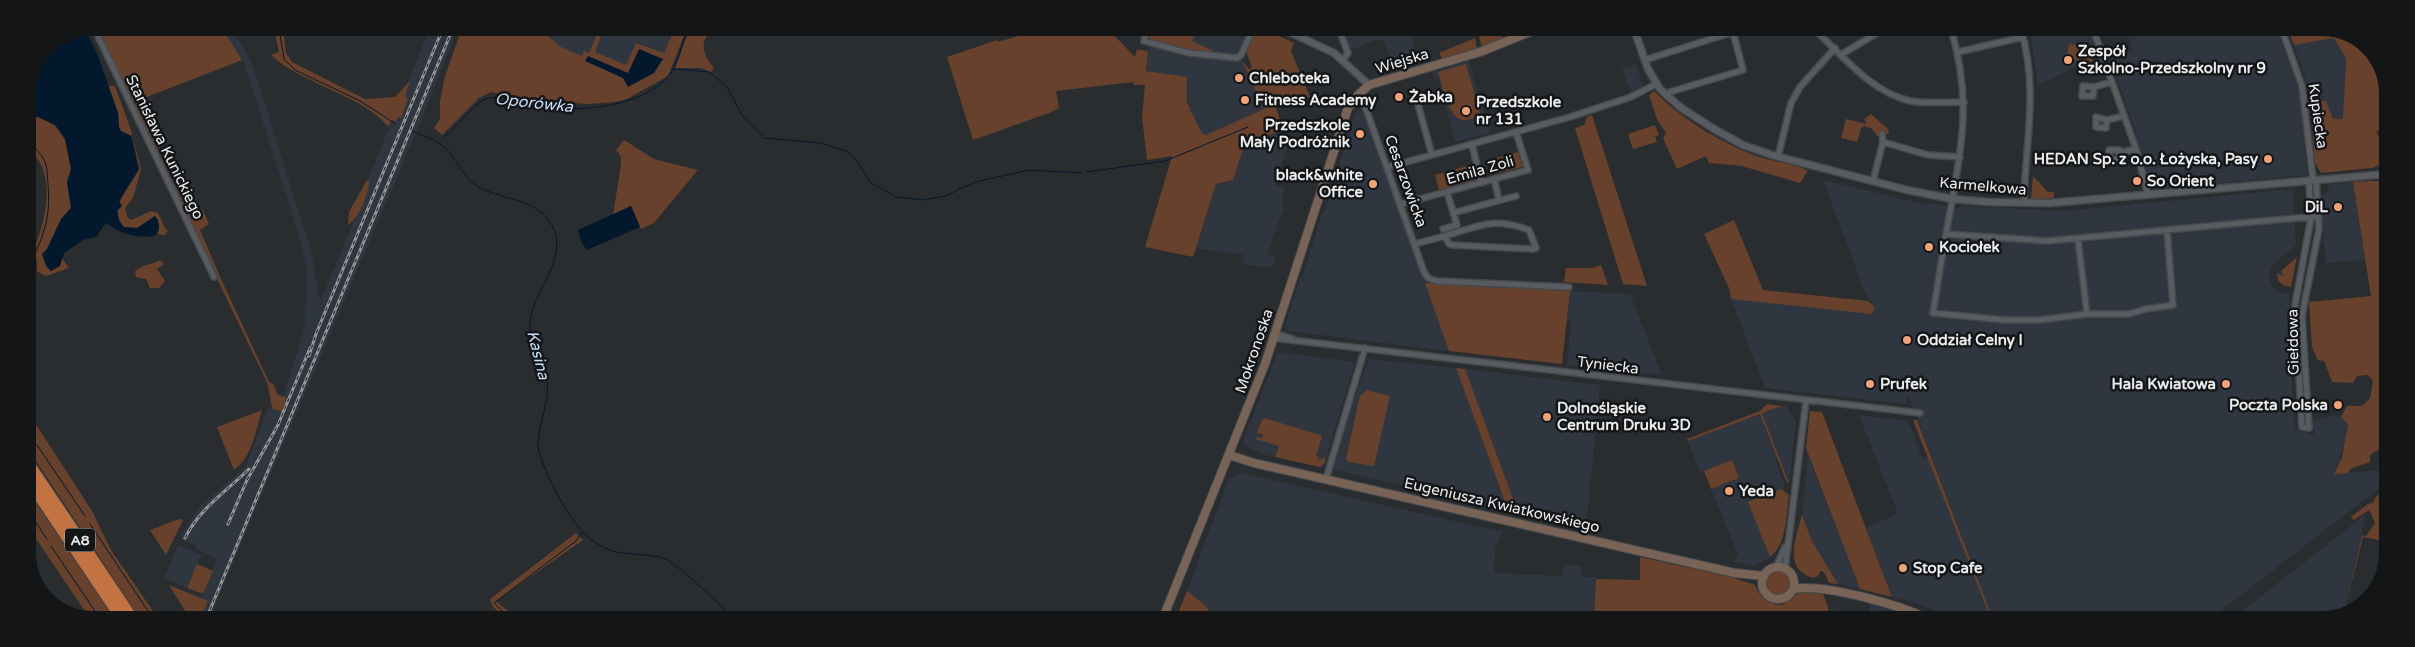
<svg xmlns="http://www.w3.org/2000/svg" width="2415" height="647" viewBox="0 0 2415 647" font-family="'Varela Round',sans-serif">
<rect width="100%" height="100%" fill="#292d30"/>
<path fill="#2f363f" d="M222 28H231L248 55 255 72 311 251 320 302 356 216 351 213 359 193 362 194 430 28H458L418 128 210 617H191L198 596 202 597 217 559 196 549 197 546 182 540 181 536 199 507 246 466 268 408H280L306 321 304 320 307 295V271L299 236 244 63Z
M536 28H686L657 83 621 101 587 104Z
M1183 29H1249L1237 54 1190 50 1194 34Z
M1354 29H1409L1416 54 1391 61 1384 41 1376 40 1351 50 1344 32Z
M2030 29H2089L2102 66 2080 65 2038 85Z
M2126 29 2277 30 2300 94 2307 175 2154 189 2150 187 2133 125 2110 59 2133 51Z
M2334 38 2346 59 2344 119 2333 120 2326 101 2313 102 2294 45Z
M1149 46 1189 57 1242 61 1266 109 1228 130 1191 147 1187 78 1146 71Z
M1469 61 1490 133 1455 142 1439 79H1435L1433 72Z
M1636 65 1643 86 1631 94 1622 69Z
M1358 108 1359 111 1365 110 1449 351 1288 331 1285 326 1300 278H1302L1322 213H1324L1344 150 1342 149Z
M1278 132 1290 138 1275 185 1285 188 1282 198 1284 207 1267 255 1275 257 1274 265 1266 268 1243 264 1244 255 1196 248 1216 184 1233 180 1245 143Z
M1823 180 1928 205 1930 203 1948 207V212H1952L1961 206 2063 211 2293 189 2296 245 2273 264 2269 275 2270 285 2278 292 2290 295 2288 324 2295 429 2314 435 2313 421 2334 415 2341 417 2348 425V433L2334 474 2383 470 2386 479 2378 485 2377 490 2210 619H1993L1908 394 1906 404 1765 388 1731 299 1875 307 1866 295Z
M2353 182 2365 260 2326 263 2320 197 2329 190 2328 185Z
M1570 291 1630 294 1662 375 1567 365 1571 321 1567 320Z
M1278 352 1355 362 1324 465 1320 467 1266 455 1247 447 1243 441Z
M1369 359 1456 368 1508 510 1336 470 1334 467 1350 411Z
M1465 369 1600 385 1586 527 1518 512Z
M1782 406H1786L1796 422 1789 483 1762 413Z
M1760 413 1777 458 1775 460 1784 484V490L1749 502 1770 557 1755 566 1733 562 1738 554 1711 489 1739 478 1732 460 1700 473 1688 441Z
M1859 415 1908 421 1922 458 1929 456 1991 619H1952L1917 603 1892 597 1866 527 1898 514Z
M1808 455 1860 589 1838 584 1812 541 1802 515Z
M1241 473 1503 532 1495 547 1494 573 1562 576 1563 565 1582 566 1580 577H1596L1594 619 1213 618 1205 605 1187 591 1229 478Z
M2366 514 2344 612 2322 619H2232Z
M178 545 201 555 187 588 164 578Z
M1869 603 1898 610 1901 619H1814L1832 609 1871 618Z"/>
<path fill="#67412c" d="M97 28H222L242 60 142 99 131 100Z
M274 28H283L286 53 292 62 365 99 395 97 410 81 405 97 408 99 401 118 398 117 396 122 392 120 388 127C368 98 300 83 271 55L279 52Z
M462 28H545L543 32 561 47 582 56 584 51 589 53 599 30 595 28H604L595 52 626 65 636 43 664 53 675 28H687L668 76 627 99 615 102 587 104 539 100 491 92 479 98 442 135 434 128 440 119V101L445 76Z
M690 28H707L709 34C698 44 706 59 714 68L711 72 701 68H675Z
M1005 28H1082L1099 35 1104 28H1107L1135 57 1137 49 1148 51 1146 71 1187 77V102L1191 110 1189 111 1192 113 1202 134 1206 135 1264 109 1242 61 1249 69 1252 68 1246 51 1256 29H1264L1294 43 1291 51 1310 97 1275 104 1282 127 1278 129V132L1245 143 1233 180 1216 184 1193 257 1145 247 1172 156 1147 160 1142 117 1145 85H1134L1133 82 1056 91 1059 108 1049 113 973 140 947 57 997 40 998 42 1021 35 1005 31Z
M1150 29H1183L1193 33 1195 31 1196 33 1192 41 1212 50 1211 52 1192 51 1150 39 1148 37Z
M1497 29 1501 31 1503 40 1482 47 1479 37Z
M2288 30H2338L2371 50 2387 89V130L2376 131 2387 153V162L2372 168 2321 173 2315 163 2310 102 2326 101 2333 119H2343L2346 59 2334 38 2294 45Z
M1475 38 1477 49 1443 60 1439 53Z
M2069 44 2094 48 2092 62 2066 58Z
M1466 64 1481 116C1475 117 1468 121 1462 120 1448 117 1442 84 1438 72Z
M108 86H115L132 133 131 136 121 131 119 127 118 113Z
M1654 91C1683 120 1721 143 1759 157 1774 162 1796 164 1808 171L1800 183 1742 166 1709 163 1706 156 1677 169 1663 138 1666 133 1657 119 1649 95Z
M140 102 139 108 169 174 191 214 203 210 209 224 200 230 221 279 269 382 274 385 277 394 287 398 282 412 273 409C269 400 270 388 265 378L134 107 135 104Z
M1871 114 1889 130 1888 134 1879 132 1878 137 1871 128 1864 126 1861 128 1857 142 1841 138 1846 119 1867 124 1864 119Z
M1592 115 1647 286 1623 284 1575 128 1584 125 1587 117Z
M29 117H38L55 125 65 139 71 169 67 182 71 208 61 219 46 250 60 266 62 258 69 268 46 276 37 271V260L33 262 28 273C28 260 32 255 36 244 47 215 56 170 28 149V118Z
M1655 125 1659 135 1655 136 1657 142 1633 149 1628 134Z
M133 138 141 169 133 198 125 208 128 218 131 220 151 211 158 213 165 228 168 230 165 235 157 234 159 230 155 216 138 228 124 227C107 207 130 188 139 169Z
M624 140 654 159 698 170 654 223 641 229 631 206 613 215 621 164V157L616 150Z
M1518 152 1522 165 1525 166 1496 174V177L1492 159Z
M1471 165 1476 180 1439 190 1435 175Z
M2033 176 2048 192H2054V198L2031 199Z
M367 180 370 182C365 199 362 214 348 225L349 212Z
M2365 181 2366 183 2368 181H2387L2386 444 2370 455V462L2350 469 2349 473 2334 474 2342 457 2348 425 2341 417 2347 406H2362L2370 398 2373 381 2368 375 2357 376 2353 383 2332 382 2324 361 2318 360 2312 347 2309 302 2371 296 2353 182Z
M1734 220 1763 290 1868 301 1875 307 1872 314 1731 299 1729 288 1704 234Z
M2297 257 2291 287 2283 285 2278 280 2277 273 2283 276 2281 271Z
M160 260 164 264 157 269 165 281 159 288H150L146 279 136 277 135 271C143 264 152 265 160 260Z
M1601 265 1608 285 1564 282 1566 268H1591Z
M1425 283 1570 291 1562 364 1449 351Z
M1456 368 1465 369 1518 512 1508 510Z
M1367 390 1390 396 1374 466 1348 462 1346 458 1360 396Z
M1767 404 1782 406 1762 413 1789 483H1787L1760 414 1688 441 1687 439 1760 411Z
M262 410C256 429 252 458 234 470L217 427Z
M1810 411 1822 412 1892 597 1860 589 1806 448Z
M28 412 92 511 111 550 157 617H139L28 449Z
M1264 418 1320 435 1322 437 1316 455 1319 457 1318 460 1326 458 1324 464 1320 467 1275 457 1279 446 1255 439 1256 437 1262 438 1263 435 1257 433 1262 420Z
M1913 420H1917L1993 619H1991Z
M1732 460 1739 478 1711 489 1704 471Z
M2386 487 2385 541 2363 537 2344 612 2362 535 2366 536 2375 523 2369 510 2354 520 2351 517 2368 504 2373 503 2375 498Z
M1781 489 1789 495C1786 514 1787 545 1770 557L1748 502Z
M28 491 113 617H89L28 527Z
M1802 515 1812 541 1838 584 1829 583 1824 572 1820 571 1819 575 1814 578C1782 570 1796 538 1802 515Z
M179 519 183 520 166 555 150 530Z
M576 533 583 540 496 601 516 618H503L492 605 490 599Z
M1640 557 1731 577 1755 585C1761 599 1767 604 1782 605L1800 592 1823 594 1829 610 1814 619H1594L1596 579 1640 580Z
M197 564 213 571 203 594 187 588Z
M1766 583a12 12 0 1 1 24 0a12 12 0 1 1-24 0Z
M169 585 208 601 201 617H189Z
M1187 591 1205 605 1213 618H1176Z"/>
<path fill="#03182d" d="M86 31 97 53 118 113 119 127 121 131 131 136 139 169 119 201 122 206 117 211 119 221 124 227 137 228 155 216C160 221 161 232 154 236 138 239 119 233 106 223L96 237 83 240 64 253 60 266 51 271 46 266 42 254 48 248 61 219 71 208 67 182 71 169 65 139 55 125 38 117 28 118V93L47 47Z
M639 49 663 59 654 73 628 87 623 78 585 61 588 56 628 73Z
M631 206 640 227 587 250 581 242 578 230Z"/>
<g fill="none" stroke-linecap="round" stroke-linejoin="round">
<path stroke="#03182d" stroke-width="1" d="M279 28 284 59 295 70 360 101 396 124
M674 69 709 72 727 87 743 117 764 138 820 143 846 151 856 160 871 183 897 197 923 200 945 196 975 182 1029 170 1082 173
M412 131C424 136 440 141 448 151 458 161 464 178 477 186 498 199 531 198 548 219 574 255 534 287 530 322 529 341 544 360 547 379 550 400 539 422 538 443 538 459 556 492 564 506 577 529 596 550 623 553 637 555 652 554 665 559 681 566 718 604 734 618
M444 137C455 129 476 102 486 99 503 93 525 104 542 107 578 113 648 106 670 74 680 61 681 42 689 28
M28 142C46 156 47 163 48 185 51 219 43 238 28 268
M1086 172 1165 161 1248 127
M28 430 33 438
M37 445 85 516
M28 511 47 539
M90 524 152 617
M51 546 99 617
M509 618 494 603 576 541 582 532
M1159 618 1167 599"/>
<g stroke="#46494c" stroke-width="8">
<path id="minor" d="M94 28 214 277
M1147 29 1144 41 1189 53 1237 58 1241 55 1253 29
M1339 29 1348 53 1343 60
M1814 29C1842 55 1871 92 1910 101 1927 104 1947 102 1964 102
M1951 29C1971 95 1963 142 1951 207 1944 242 1939 277 1933 313L2005 320H2039L2087 314H2129L2146 309 2173 305 2167 230
M2021 29C2039 91 2025 142 2024 203
M2093 29 2136 149 2148 195
M2282 30 2302 86 2313 179
M1958 52 2023 37
M1842 54 1884 29
M1645 60 1733 32 1743 70 1670 92 1667 96
M2094 87 2093 96H2082L2083 86 2094 87 2112 82
M1414 90 1432 155
M1358 95 1366 109 1424 272 1428 278 1437 281 1569 287
M2107 120 2106 128 2096 127V117L2107 120 2124 116
M1882 134 1883 142
M1472 144 1481 183
M2119 153V160L2109 159V150H2119V153L2136 149
M1778 157 1791 103 1800 87 1835 48
M1388 167 1570 117 1631 97 1656 84
M1494 179 1499 200
M2309 180 2311 218 2295 305 2302 427 2309 428 2302 316 2319 229 2316 179
M1873 181 1883 142 1928 155 1960 157
M1401 204 1528 170 1516 132
M1453 213 1516 196
M1443 229 1457 225 1447 192
M1946 234 2047 241 2318 216
M2078 239 2087 314
M1415 244 1445 236 1449 244 1453 245 1533 249 1536 248 1529 230C1492 217 1482 225 1445 236
M1275 333 1293 339
M1273 338 1920 413
M1326 479 1365 348
M1776 567 1785 547
M1785 569 1806 401"/>
</g>
<g stroke="#46494c" stroke-width="9">
<path id="tertiary" d="M1283 29 1334 53 1369 85
M1634 29 1648 69 1660 89 1680 107 1714 129 1743 145 1772 155 1907 190 1953 199 1989 202 2050 203 2387 174"/>
</g>
<g stroke="#46494c" stroke-width="10">
<path id="secondary" d="M1229 455 1254 463 1735 573 1764 576
M1762 583a16 16 0 1 1 32 0a16 16 0 1 1-32 0Z
M1793 589C1825 583 1899 605 1929 619
M1163 618 1265 364 1348 108 1358 95 1369 85 1480 52 1537 29"/>
</g>
<g stroke="#46494c" stroke-width="12">
<path id="motorway" d="M28 462 132 617
M28 480 120 617"/>
</g>
<use href="#minor" stroke="#585c60" stroke-width="5"/>
<use href="#tertiary" stroke="#585c60" stroke-width="6"/>
<use href="#secondary" stroke="#786357" stroke-width="8"/>
<use href="#motorway" stroke="#c37242" stroke-width="10"/>
<g stroke="#94979a" stroke-width="3">
<path id="rail" d="M309 356 316 334 443 28
M228 524 247 480 278 425 310 348
M185 538C200 508 226 492 249 469
M207 617 453 28"/>
</g>
<use href="#rail" stroke="#131517" stroke-width="1" stroke-dasharray="4" stroke-linecap="butt"/>
</g>
<g fill="#f0a378" stroke="#131517" stroke-width="2">
<circle cx="2068" cy="60" r="5"/>
<circle cx="1239" cy="78" r="5"/>
<circle cx="1399" cy="97" r="5"/>
<circle cx="1245" cy="100" r="5"/>
<circle cx="1466" cy="111" r="5"/>
<circle cx="1360" cy="134" r="5"/>
<circle cx="2268" cy="159" r="5"/>
<circle cx="2137" cy="181" r="5"/>
<circle cx="1373" cy="184" r="5"/>
<circle cx="2338" cy="207" r="5"/>
<circle cx="1929" cy="247" r="5"/>
<circle cx="1907" cy="340" r="5"/>
<circle cx="1870" cy="384" r="5"/>
<circle cx="2226" cy="384" r="5"/>
<circle cx="2338" cy="405" r="5"/>
<circle cx="1547" cy="417" r="5"/>
<circle cx="1729" cy="491" r="5"/>
<circle cx="1903" cy="568" r="5"/>
</g>
<g text-anchor="middle" dominant-baseline="central" stroke-width="5" stroke-linejoin="round" paint-order="stroke">
<rect fill="#131517" stroke="#aaacae" stroke-width="1" x="65" y="528.5" width="30" height="23" rx="4"/>
<g font-size="14" font-weight="bold" fill="#ebedef">
<text x="80" y="540">A8</text>
</g>
<g font-size="15" font-weight="bold" fill="#ebedef" stroke="#131517" text-anchor="start">
<text x="2078" y="51">Zespół<tspan x="2078" dy="17">Szkolno-Przedszkolny nr 9</tspan></text>
<text x="1249" y="78">Chleboteka</text>
<text x="1409" y="97">Żabka</text>
<text x="1255" y="100">Fitness Academy</text>
<text x="1476" y="102">Przedszkole<tspan x="1476" dy="17">nr 131</tspan></text>
<text x="1350" y="125" text-anchor="end">Przedszkole<tspan x="1350" dy="17">Mały Podróżnik</tspan></text>
<text x="2258" y="159" text-anchor="end">HEDAN Sp. z o.o. Łożyska, Pasy</text>
<text x="1363" y="175" text-anchor="end">black&amp;white<tspan x="1363" dy="17">Office</tspan></text>
<text x="2147" y="181">So Orient</text>
<text x="2328" y="207" text-anchor="end">DiL</text>
<text x="1939" y="247">Kociołek</text>
<text x="1917" y="340">Oddział Celny I</text>
<text x="1880" y="384">Prufek</text>
<text x="2216" y="384" text-anchor="end">Hala Kwiatowa</text>
<text x="2328" y="405" text-anchor="end">Poczta Polska</text>
<text x="1557" y="408">Dolnośląskie<tspan x="1557" dy="17">Centrum Druku 3D</tspan></text>
<text x="1739" y="491">Yeda</text>
<text x="1913" y="568">Stop Cafe</text>
</g>
<g font-size="15" fill="#ebedef" stroke="#131517">
<text transform="translate(1402 61) rotate(-17)">Wiejska</text>
<text transform="translate(2318 116) rotate(82)">Kupiecka</text>
<text transform="translate(165 147) rotate(64)">Stanisława Kunickiego</text>
<text transform="translate(1480 170) rotate(-16)">Emila Zoli</text>
<text transform="translate(1406 181) rotate(70)">Cesarzowicka</text>
<text transform="translate(1983 186) rotate(5)">Karmelkowa</text>
<text transform="translate(2293 342) rotate(-91)">Giełdowa</text>
<text transform="translate(1254 351) rotate(-71)">Mokronoska</text>
<text transform="translate(1608 365) rotate(7)">Tyniecka</text>
<text transform="translate(1502 505) rotate(13)">Eugeniusza Kwiatkowskiego</text>
</g>
<g font-size="16" font-style="italic" fill="#c4ddf8" stroke="#131517">
<text transform="translate(534 103) rotate(6)">Oporówka</text>
<text transform="translate(538 355) rotate(76)">Kasina</text>
</g>
</g>
<path d="M0 0H2415V647H0ZM93 36H2322A57 57 0 0 1 2379 93V554A57 57 0 0 1 2322 611H93A57 57 0 0 1 36 554V93A57 57 0 0 1 93 36Z" fill="#131517" fill-rule="evenodd"/>
</svg>
